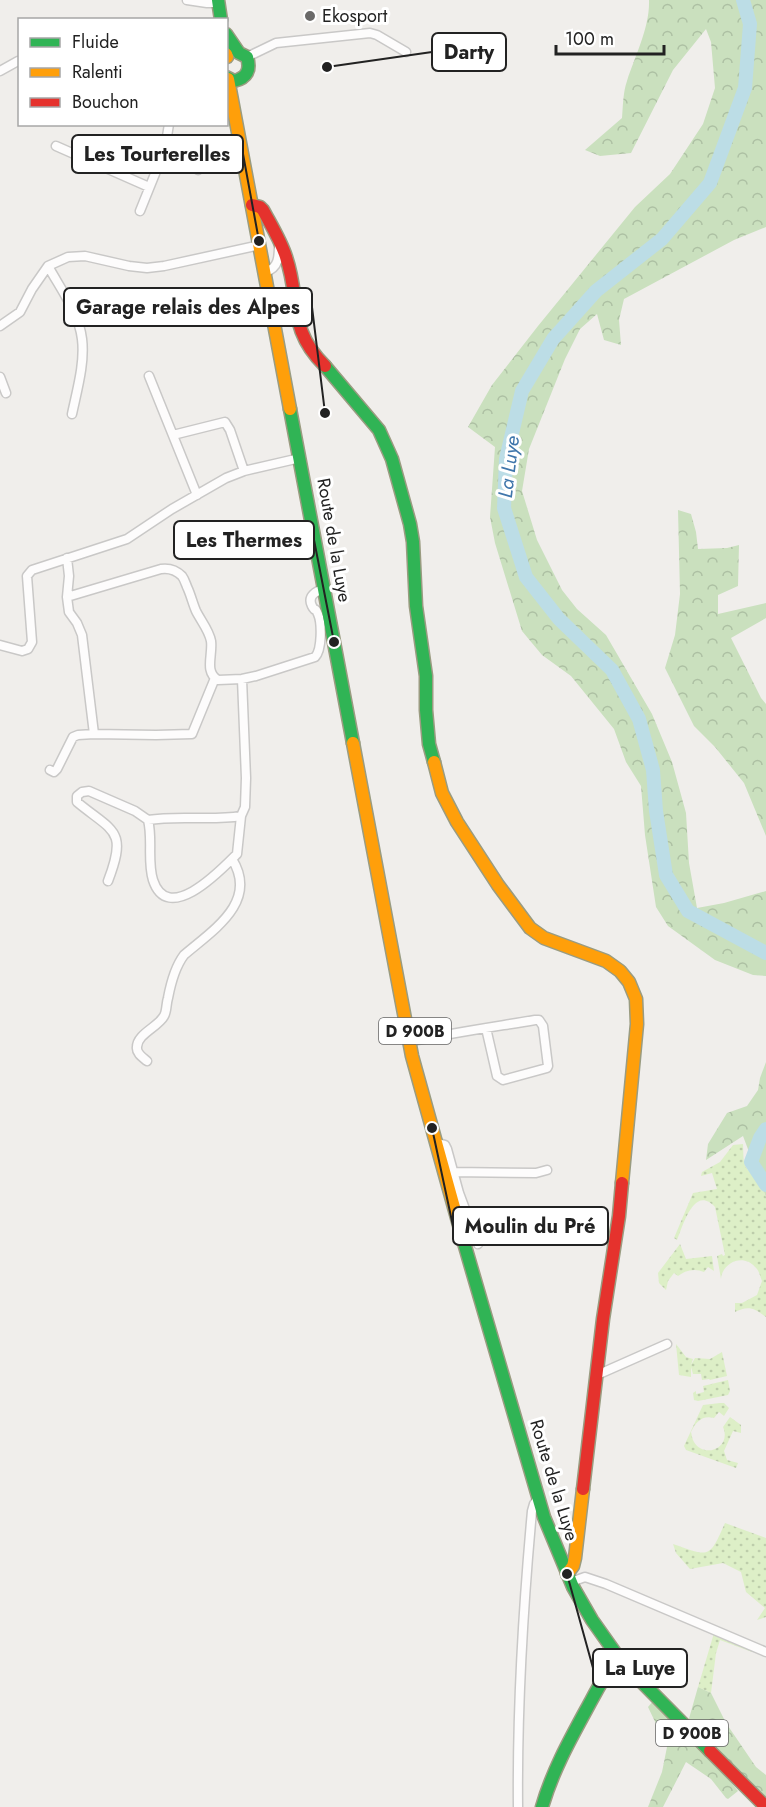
<svg xmlns="http://www.w3.org/2000/svg" width="766" height="1807" viewBox="0 0 766 1807" font-family="Jost,sans-serif">
<defs>
<pattern id="grass-dots" width="8" height="8" patternUnits="userSpaceOnUse" patternTransform="scale(1.5)"><rect width="8" height="8" fill="#ddefc7"/><path d="M2 2h.1M6 6h.1" fill="none" stroke="#bdcdab" stroke-width="1.8" stroke-linecap="round"/></pattern>
<pattern id="forest-crowns" width="20" height="18" patternUnits="userSpaceOnUse" patternTransform="scale(1.5)"><rect width="20" height="18" fill="#cae0be"/><path d="M2 6a3 3 0 1 1 6 0M12 15a3 3 0 1 1 6 0" fill="none" stroke="#adc0a3"/></pattern>
</defs>
<rect width="100%" height="100%" fill="#f0eeeb"/>
<path fill="url(#grass-dots)" d="M743 1144C744 1162 741 1168 759 1178L766 1197V1317C755 1308 748 1305 735 1312V1303H742L757 1295 762 1281C760 1276 759 1270 755 1267 743 1253 722 1263 721 1279L717 1256 722 1254 723 1256 725 1255 715 1207C694 1184 683 1226 677 1240L674 1238 693 1193 717 1189 712 1173 701 1176 702 1172 720 1162 733 1145Z
M680 1244 686 1259 712 1256 714 1271 708 1267 704 1272C695 1268 686 1270 678 1276L674 1273 668 1281 666 1290 659 1283 658 1273Z
M676 1344 686 1357 693 1359 691 1365 695 1358 710 1359 722 1352 727 1376 710 1380 709 1379 702 1380 701 1374H693L691 1367V1377L679 1375Z
M728 1380 730 1391 728 1395 698 1401 694 1400 693 1393 696 1391V1394L704 1392 703 1386Z
M720 1403H724L729 1408 724 1416 719 1412 714 1418C702 1415 696 1422 691 1432 692 1436 692 1439 694 1442 704 1459 732 1448 723 1427L730 1417 741 1425V1433L733 1431 724 1451 727 1460 738 1463 736 1468 686 1450 684 1446 703 1405Z
M725 1523 766 1538V1617L757 1620 765 1608 746 1592 741 1572 723 1563 690 1569 676 1553 673 1544C710 1557 709 1559 725 1523Z
M714 1633 753 1650 752 1652 720 1640 716 1653 711 1693 698 1687Z"/>
<path fill="url(#forest-crowns)" d="M649 0H766V227L734 240 624 299 619 320 621 345 604 340 597 314 580 329 565 359 529 449 522 491 537 540 562 590 577 609 606 635 652 714 672 762 686 813 689 863 697 908 724 903 766 891V976L753 975 715 960 668 926 656 907 645 835 641 786 626 762 614 729 571 676 542 655 522 631 495 543 490 517 495 447 468 427 492 385 538 326 635 207 670 174 703 124 715 88 711 42 706 29 673 70 631 153 600 156 585 150 622 118C623 106 623 92 627 81 635 56 650 27 649 0Z
M678 510 691 514 696 532 698 549 727 548 739 545 738 586 718 595V614L766 603V618L731 638 761 698 766 704V836L744 783 715 747 694 726 665 668 675 635 680 594Z
M766 1062V1197L743 1136 706 1160 708 1144 727 1113 747 1106 758 1090 760 1078Z
M698 1687 711 1693 726 1723 756 1767 766 1775V1797L688 1722Z
M654 1700 729 1780 738 1791 728 1799 726 1798 711 1779 686 1762 663 1807H648L662 1772 667 1747 648 1707Z"/>
<g fill="none" stroke-linecap="round" stroke-linejoin="round">
<path stroke="#bcdde6" stroke-width="14" d="M743 0 750 24 745 88 710 183 662 239 596 291 553 339 522 391 506 459 504 508 526 577 559 619 612 670 639 719 653 770 656 811 666 875 688 911 766 953
M766 1129 760 1138 751 1162 766 1185"/>
<g stroke="#c9c8c7" stroke-width="11">
<path id="street" d="M187 0 207 3H218
M247 57 276 43 370 33 377 35 406 52
M0 71 18 61
M56 146 149 187
M165 149 197 151 198 170
M140 211 165 149 169 124
M48 266C60 288 79 313 82 339 85 363 77 390 72 414
M265 272C279 268 279 257 279 244
M0 326 20 312 32 289 48 266 68 257 85 256 129 266 147 268 164 266 260 245
M149 376 197 495
M0 377 6 393
M173 435 225 422 230 430 244 471
M67 597 69 576 67 558
M0 645 22 651 28 649 32 642 27 576 32 570 127 539 172 509 226 478 244 471 300 458
M215 678 192 734 156 735 94 734 82 635 77 623 69 612 67 597 161 569C168 568 176 570 182 576 185 580 186 585 188 589 191 596 193 604 196 611 201 621 209 630 211 641 213 655 204 672 218 680L242 679 256 676 315 657C322 650 322 623 318 614 314 605 316 614 312 606 307 596 316 591 324 589
M50 770 54 772 57 769 73 737 78 735 94 734
M148 820C179 815 211 821 241 816
M108 881C128 829 113 832 77 802V796L82 792 89 791 135 811 148 820C153 839 147 861 153 880 168 926 221 870 237 854L241 816 245 807 246 778 242 679
M409 1042C451 1033 493 1027 535 1020H539L543 1026 548 1066 547 1068 503 1080 497 1076 486 1028
M147 1061C142 1057 136 1053 137 1047 137 1034 158 1027 164 1016 167 1011 166 1004 168 998 171 982 175 967 184 955 213 930 259 902 232 859
M435 1142 445 1145 447 1149 459 1193 478 1244
M452 1172 536 1173 547 1170
M597 1375 667 1344
M571 1582 585 1577 606 1584 766 1652
M518 1807C517 1708 523 1609 532 1511L534 1504 538 1498"/>
</g>
<g stroke="#9a9c81" stroke-width="15">
<path id="fast" d="M218 0 221 20
M226 34 239 53 247 57C251 70 247 78 234 81L226 77
M325 366 379 430 392 459 410 524 413 542 416 606 426 676V710L429 744 434 762
M290 409 353 743
M462 1236 544 1517 573 1587 592 1620 621 1661 710 1751
M542 1807C553 1769 572 1736 591 1701 599 1686 607 1671 619 1658"/>
</g>
<g stroke="#9a9c81" stroke-width="15">
<path id="slow" d="M226 54 227 57
M228 79 290 409
M353 743 412 1056 462 1236
M434 762 442 793 457 822 498 885 530 928 544 938 606 961 620 971 629 982 636 999 637 1024 622 1183
M567 1574 573 1566 575 1558 583 1489"/>
</g>
<g stroke="#9a9c81" stroke-width="15">
<path id="jam" d="M252 205 260 207 263 210C271 225 281 241 286 257 301 301 287 328 325 366
M583 1489 603 1319 619 1216 622 1183
M710 1751 766 1807"/>
</g>
<use href="#street" stroke="#fdfcfc" stroke-width="8"/>
<use href="#fast" stroke="#30b455" stroke-width="12"/>
<use href="#slow" stroke="#ff9f0a" stroke-width="12"/>
<use href="#jam" stroke="#e5322d" stroke-width="12"/>
</g>
<circle fill="#6a6968" stroke="#fff" stroke-width="2" cx="310" cy="16" r="6"/>
<g text-anchor="middle" dominant-baseline="central" stroke-width="6" stroke-linejoin="round" paint-order="stroke">
<g fill="#fff" stroke="#646464" stroke-width="1.5">
<rect x="379" y="1018" width="72" height="26" rx="4.5"/>
<rect x="656" y="1720" width="72" height="26" rx="4.5"/>
</g>
<g font-size="16" font-weight="bold" fill="#222">
<text x="415" y="1031">D 900B</text>
<text x="692" y="1733">D 900B</text>
</g>
<g font-size="18" fill="#222" stroke="#fff" text-anchor="start">
<text x="322" y="16">Ekosport</text>
</g>
<g font-size="18" fill="#222" stroke="#fff">
<text transform="translate(334 540) rotate(80)">Route de la Luye</text>
<text transform="translate(554 1480) rotate(73)">Route de la Luye</text>
</g>
<g font-size="20" font-style="italic" fill="#3f76ab" stroke="#fff">
<text transform="translate(509 467) rotate(-83)">La Luye</text>
</g>
</g>
<path fill="none" stroke="#222" stroke-width="2" d="M327 67L432 52M259 241L243 154M325 413L312 307M334 642L314 540M432 1128L453 1226M567 1574L593 1668"/>
<g fill="#222" stroke="#fff" stroke-width="2">
<circle cx="327" cy="67" r="6"/>
<circle cx="259" cy="241" r="6"/>
<circle cx="325" cy="413" r="6"/>
<circle cx="334" cy="642" r="6"/>
<circle cx="432" cy="1128" r="6"/>
<circle cx="567" cy="1574" r="6"/>
</g>
<g fill="#fff" stroke="#222" stroke-width="2">
<rect x="432" y="33" width="74" height="38" rx="6"/>
<rect x="72" y="135" width="171" height="38" rx="6"/>
<rect x="64" y="288" width="248" height="38" rx="6"/>
<rect x="174" y="521" width="140" height="38" rx="6"/>
<rect x="453" y="1207" width="155" height="38" rx="6"/>
<rect x="593" y="1649" width="94" height="38" rx="6"/>
</g>
<g font-size="20" text-anchor="middle" font-weight="bold" fill="#222">
<text x="469" y="59">Darty</text>
<text x="157" y="161">Les Tourterelles</text>
<text x="188" y="314">Garage relais des Alpes</text>
<text x="244" y="547">Les Thermes</text>
<text x="530" y="1233">Moulin du Pré</text>
<text x="640" y="1675">La Luye</text>
</g>
<rect x="18" y="18" width="210" height="108" fill="#ffffff" stroke="#a7a7a7" stroke-width="1.5"/>
<rect x="30" y="38" width="30" height="9" fill="#30b455" stroke="#a7a7a7" stroke-width="1.5"/>
<text x="72" y="48" font-size="18" fill="#222222">Fluide</text>
<rect x="30" y="68" width="30" height="9" fill="#ff9f0a" stroke="#a7a7a7" stroke-width="1.5"/>
<text x="72" y="78" font-size="18" fill="#222222">Ralenti</text>
<rect x="30" y="98" width="30" height="9" fill="#e5322d" stroke="#a7a7a7" stroke-width="1.5"/>
<text x="72" y="108" font-size="18" fill="#222222">Bouchon</text>
<path d="M556 45v9h108v-9" fill="none" stroke="#222222" stroke-width="3"/>
<text x="565" y="45" font-size="18" fill="#222222" stroke="#ffffff" stroke-width="4.5" paint-order="stroke">100 m</text>
</svg>
